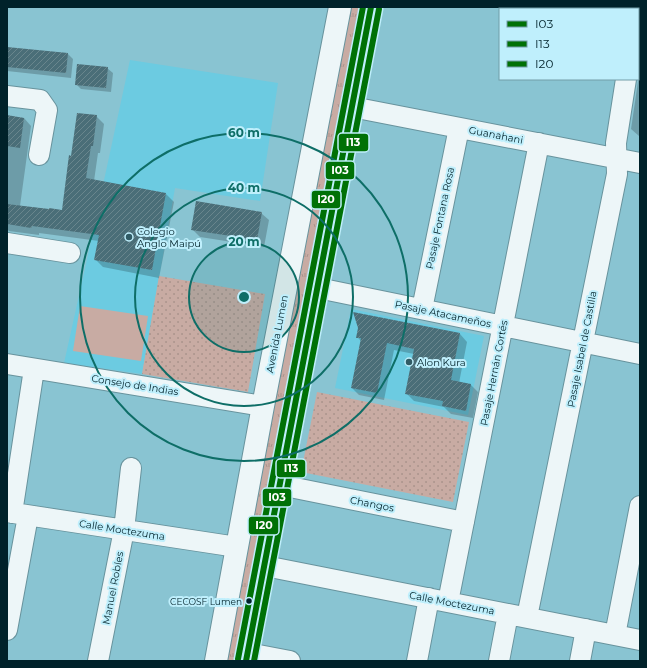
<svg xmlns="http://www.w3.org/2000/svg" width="647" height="668" viewBox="0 0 647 668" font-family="Montserrat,sans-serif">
<defs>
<pattern id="grass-tufts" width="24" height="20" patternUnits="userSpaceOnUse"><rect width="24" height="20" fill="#c8aba3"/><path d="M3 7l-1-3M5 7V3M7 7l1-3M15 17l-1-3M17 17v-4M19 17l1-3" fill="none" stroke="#aa938c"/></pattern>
<pattern id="park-dots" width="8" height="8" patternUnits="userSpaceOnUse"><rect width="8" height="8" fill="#c8aba3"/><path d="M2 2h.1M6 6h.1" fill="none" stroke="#aa938c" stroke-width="1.8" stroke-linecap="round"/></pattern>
<pattern id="building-hatch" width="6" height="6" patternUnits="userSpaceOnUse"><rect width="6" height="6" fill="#4a6e78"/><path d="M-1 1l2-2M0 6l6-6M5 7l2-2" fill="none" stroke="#69868d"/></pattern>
</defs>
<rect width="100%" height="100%" fill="#89c4d2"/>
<path fill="#6ccbe1" d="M130 60 278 83 260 201 175 188 142 374 64 363 84 273Z
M351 309 484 336 468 415 335 388Z"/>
<path fill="url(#grass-tufts)" d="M349 7H363L238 661H225Z"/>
<path fill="url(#park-dots)" d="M159 276 265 294 248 392 142 374Z
M317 392 469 422 453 502 301 472Z"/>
<path fill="#c8aba3" d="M80 306 148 316 141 361 73 351Z"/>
<path fill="#0003" d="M7 48 68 54 73 59 71 78 7 71Z
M107 68 113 73 111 92 81 89 76 84Z
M640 68V137L639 136 631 129Z
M7 116 24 118 31 126 20 206 63 211 72 157 96 116 104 124 100 153H98L94 181 166 194 174 202 159 278 103 267 96 260 99 241 39 233V235L9 231 7 229Z
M261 213 269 220 264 247 200 237 192 229Z
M460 334 467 342 459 383 471 385 478 392 473 418 451 414 444 407 414 401 406 393 414 354 394 350 384 400 359 395 352 388 361 341 357 337Z"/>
<path fill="url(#building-hatch)" d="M7 47 68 53 66 73 7 67Z
M77 64 108 67 106 88 75 85Z
M77 113 97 115 93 146H91L86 178 166 193 152 270 94 260 99 235 32 226 31 228 7 224V204L49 209V208L62 210 69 155 71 156Z
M7 115 24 118 20 148 7 146Z
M196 201 262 212 257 240 191 230Z
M353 312 460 333 451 380 471 384 466 411 442 406 443 401 405 394 414 349 387 343 377 393 351 388 361 338H356L358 328Z"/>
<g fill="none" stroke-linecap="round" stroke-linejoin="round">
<g stroke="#68939d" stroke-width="22">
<path id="minor" d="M638 9V7
M7 96 40 100 47 110 39 155
M352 107 640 163
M7 243 70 253
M318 288 640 354
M422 309 459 128
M7 364 263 406
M280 485 464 522
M7 512 237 547
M12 513 34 369
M265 566 640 640
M448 602 539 143
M527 617 617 174 616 143 626 79
M7 630 28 516
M615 635 640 506
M248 653 290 661
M98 661 124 530 131 468
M417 661 429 598
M499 661 508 614
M580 661 586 629"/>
</g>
<g stroke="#68939d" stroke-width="24">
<path id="tertiary" d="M216 661 263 406 340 7
M246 661 371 7"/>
</g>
<use href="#minor" stroke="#edf6f8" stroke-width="20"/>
<use href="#tertiary" stroke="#edf6f8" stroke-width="22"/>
<g stroke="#bfeffc" stroke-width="9">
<path id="bus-1" d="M246 661 371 7"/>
</g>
<g stroke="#bfeffc" stroke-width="9">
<path id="bus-2" d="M254 661 379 9"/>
</g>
<g stroke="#bfeffc" stroke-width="9">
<path id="bus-3" d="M238 659 363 7"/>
</g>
<use href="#bus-1" stroke="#007106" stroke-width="6"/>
<use href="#bus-2" stroke="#007106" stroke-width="6"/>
<use href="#bus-3" stroke="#007106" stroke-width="6"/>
</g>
<circle cx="244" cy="297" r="55" fill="#0e6e67" fill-opacity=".12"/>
<g fill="none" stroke="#0e6e67" stroke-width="2">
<circle cx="244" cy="297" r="55"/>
<circle cx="244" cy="297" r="109"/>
<circle cx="244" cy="297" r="164"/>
</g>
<g fill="#305b65" stroke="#bfeffc" stroke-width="1.5">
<circle cx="129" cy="237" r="4"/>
<circle cx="409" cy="362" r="4"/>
</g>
<circle fill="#00222a" stroke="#bfeffc" stroke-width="1.5" cx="249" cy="601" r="3.5"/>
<g text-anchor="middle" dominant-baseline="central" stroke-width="4" stroke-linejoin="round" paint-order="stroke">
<g font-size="9" fill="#00222a" stroke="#bfeffc" text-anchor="end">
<text x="242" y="601">CECOSF Lumen</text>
</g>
<g font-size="10" fill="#00222a" stroke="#bfeffc">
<text transform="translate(496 135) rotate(11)">Guanahani</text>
<text transform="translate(440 218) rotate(-78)">Pasaje Fontana Rosa</text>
<text transform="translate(443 314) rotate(12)">Pasaje Atacameños</text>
<text transform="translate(277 334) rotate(-79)">Avenida Lumen</text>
<text transform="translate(582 349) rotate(-79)">Pasaje Isabel de Castilla</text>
<text transform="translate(494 373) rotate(-79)">Pasaje Hernán Cortés</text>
<text transform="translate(135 385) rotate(9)">Consejo de Indias</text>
<text transform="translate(372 504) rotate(11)">Changos</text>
<text transform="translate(122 530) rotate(9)">Calle Moctezuma</text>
<text transform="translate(113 588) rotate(-79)">Manuel Robles</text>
<text transform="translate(452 603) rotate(11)">Calle Moctezuma</text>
</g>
<g font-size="10" fill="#00222a" stroke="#bfeffc" text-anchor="start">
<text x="137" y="231">Colegio<tspan x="137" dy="12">Anglo Maipú</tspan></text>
<text x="417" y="362">Alon Kura</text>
</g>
</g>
<circle cx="244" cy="297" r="6" fill="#0e6e67" stroke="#bfeffc" stroke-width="2"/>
<g font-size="12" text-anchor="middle" font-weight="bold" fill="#0e6e67" stroke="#bfeffc" stroke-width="4" stroke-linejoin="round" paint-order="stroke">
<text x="244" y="137">60 m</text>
<text x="244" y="192">40 m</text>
<text x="244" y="246">20 m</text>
</g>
<g stroke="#bfeffc" stroke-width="1.5">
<rect x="338" y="133" width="31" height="19" rx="4" fill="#007106"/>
<rect x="325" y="161" width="30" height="19" rx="4" fill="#007106"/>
<rect x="311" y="190" width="30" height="19" rx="4" fill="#007106"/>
<rect x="276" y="459" width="30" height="19" rx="4" fill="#007106"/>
<rect x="262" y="488" width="30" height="19" rx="4" fill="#007106"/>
<rect x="248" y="516" width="31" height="19" rx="4" fill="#007106"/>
</g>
<g font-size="11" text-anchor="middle" font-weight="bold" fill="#fff">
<text x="353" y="146">I13</text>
<text x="340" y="174">I03</text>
<text x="326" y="203">I20</text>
<text x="291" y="472">I13</text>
<text x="277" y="501">I03</text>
<text x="264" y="529">I20</text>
</g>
<rect width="647" height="668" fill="none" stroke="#00222a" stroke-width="16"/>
<rect x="499" y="8" width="140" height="72" fill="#bfeffc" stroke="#739da8"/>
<rect x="507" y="21" width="20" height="6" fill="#007106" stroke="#739da8"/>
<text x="535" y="28" font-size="12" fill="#00222a">I03</text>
<rect x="507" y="41" width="20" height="6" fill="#007106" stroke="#739da8"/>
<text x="535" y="48" font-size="12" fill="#00222a">I13</text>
<rect x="507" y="61" width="20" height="6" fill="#007106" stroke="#739da8"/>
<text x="535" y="68" font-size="12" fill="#00222a">I20</text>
</svg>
